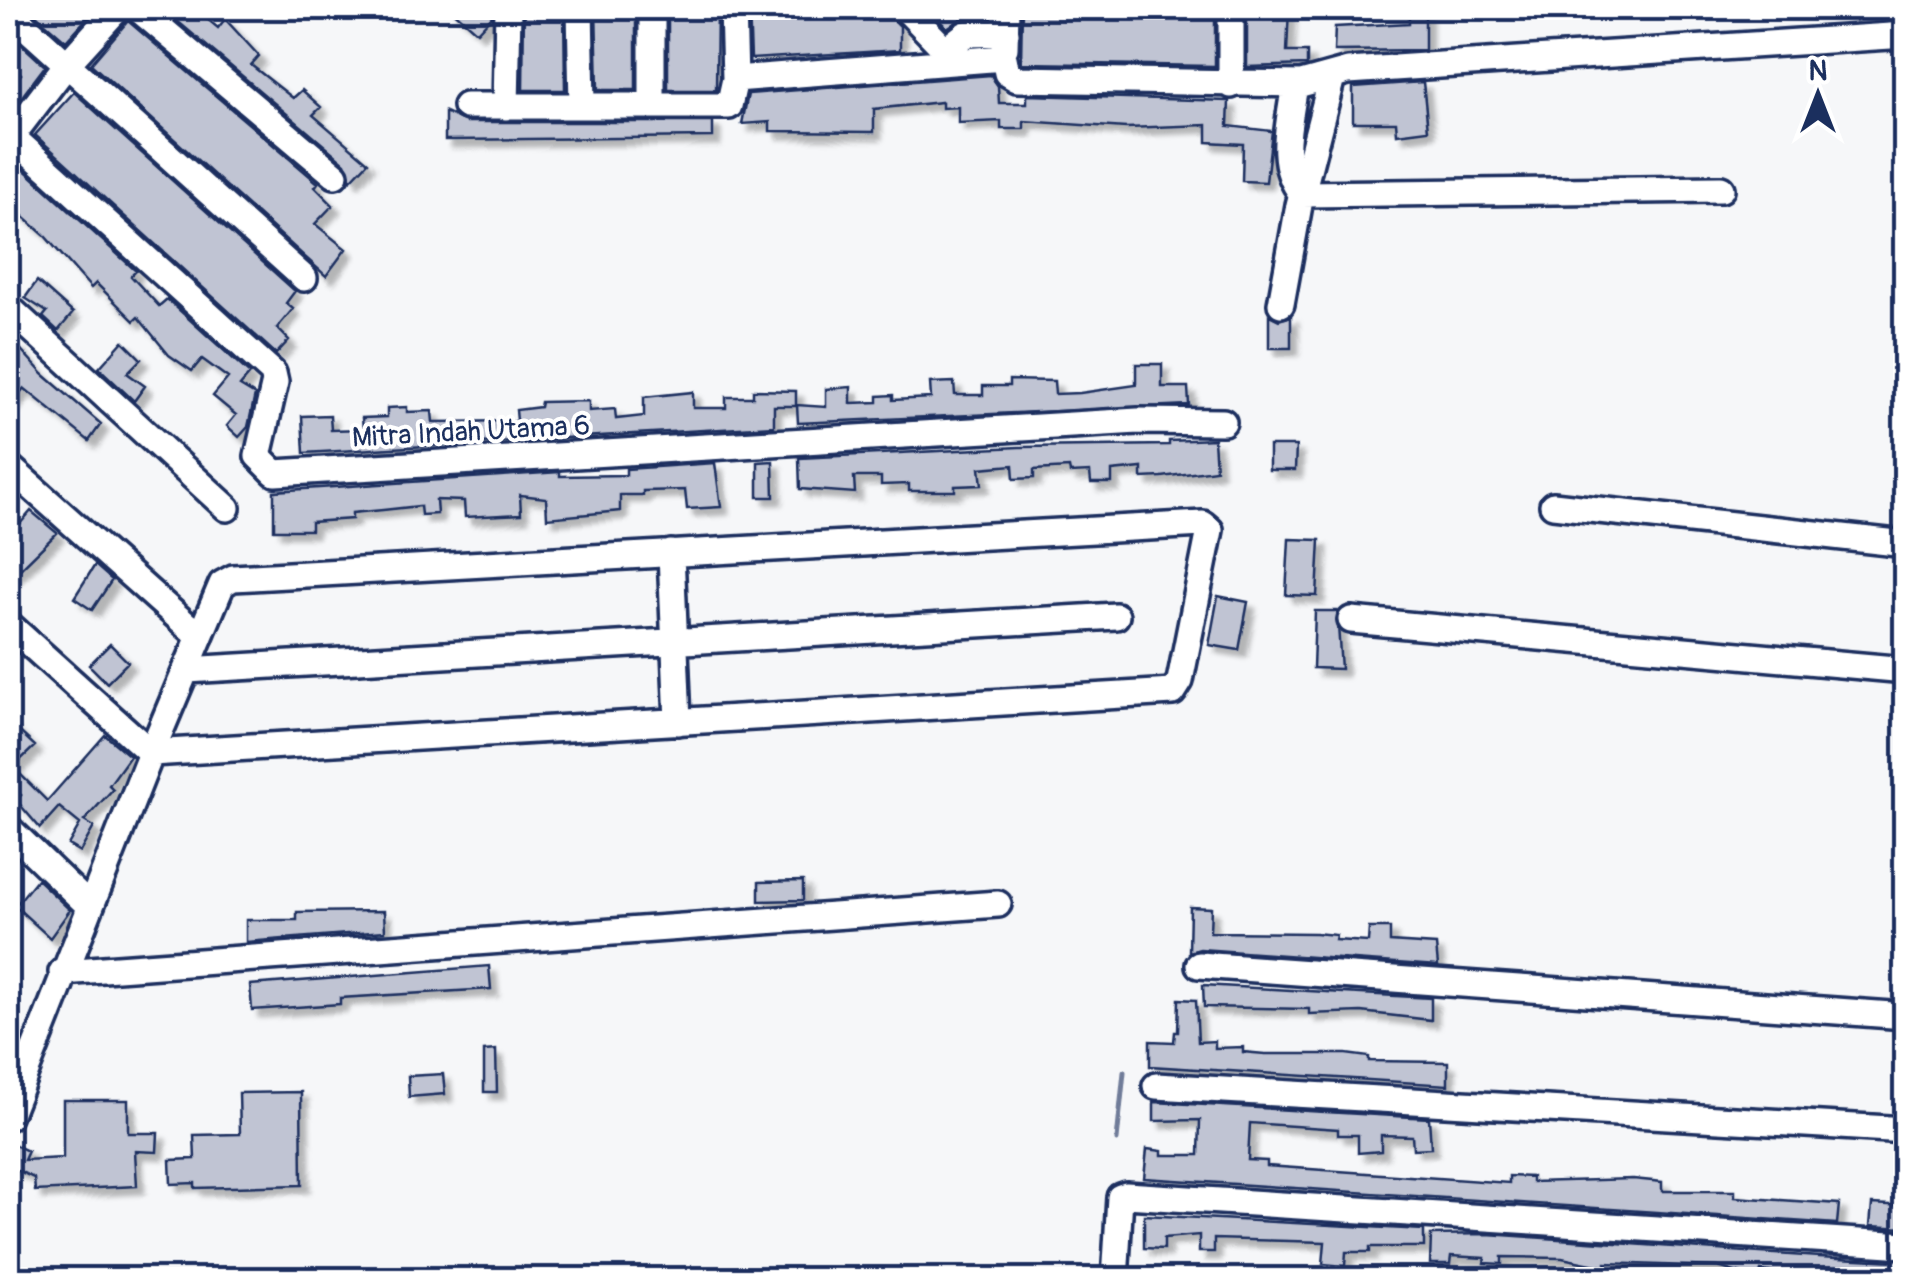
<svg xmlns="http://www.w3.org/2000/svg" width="1913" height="1287" viewBox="0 0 1913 1287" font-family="Pangolin,sans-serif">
<defs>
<filter id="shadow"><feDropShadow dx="7" dy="7" stdDeviation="2.5" flood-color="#0004"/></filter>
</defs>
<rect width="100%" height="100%" fill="#f6f7f9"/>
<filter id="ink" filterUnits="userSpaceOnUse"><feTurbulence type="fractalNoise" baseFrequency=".01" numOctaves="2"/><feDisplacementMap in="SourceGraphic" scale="20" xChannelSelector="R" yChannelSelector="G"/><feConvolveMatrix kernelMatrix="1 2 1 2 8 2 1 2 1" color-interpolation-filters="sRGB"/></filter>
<g filter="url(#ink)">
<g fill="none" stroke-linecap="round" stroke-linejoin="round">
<path stroke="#707c99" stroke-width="5" d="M1117 1140 1124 1072"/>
</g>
<path fill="#c0c4d3" stroke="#1b2f5e" stroke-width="2.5" filter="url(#shadow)" d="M28 8H96L66 41Z
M176 8H194L218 28 225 19 259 56 251 65 293 98 302 90 321 107 313 115 368 162 351 180 345 163 169 14Z
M450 8H492V16L477 32Z
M524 8H564L565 90H523Z
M596 8H636V90H598Z
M668 8H717L716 90H668Z
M749 8H877V19H893L900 26V50L751 59Z
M928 8H977L947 28Z
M1022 8H1215V66L1021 63Z
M1247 8H1289L1287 52H1307V65L1247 67Z
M1409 9H1425V50L1334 51 1335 27 1409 23Z
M128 21 318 183 315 187 333 205 315 224 346 249 326 276 91 64Z
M8 32 45 66 8 115V89L21 74 8 61Z
M991 75 998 86 999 103H1027V95L1229 101 1228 126 1272 131 1266 182 1242 181 1243 144 1207 142V125L1126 128 1024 121V129H1001V121L958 123V107L942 108V102L874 109V132L770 131V122L742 124 748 94Z
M1423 82 1428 130 1397 134 1396 122H1353V87Z
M74 92 295 291 286 303 293 309 277 328 289 340 276 354 35 135Z
M445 112 466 122H713V137L445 140Z
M8 155 136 271 131 276 159 306 167 299 250 374 240 386 255 395 248 427 239 437 227 426 236 415 213 396 228 378 202 359 192 371 169 355 138 317 134 321 96 283 91 288 44 235 8 203Z
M37 281 73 313 58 331 43 317 47 312 25 298Z
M1269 315 1279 320 1291 316V348H1269Z
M123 341 141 359 127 373 145 386 134 401 99 368Z
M16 344 43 374 101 424 89 441 24 388 8 408V352Z
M1136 364H1162V387H1188L1189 405 798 423 797 405 826 407V389L851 387V403L878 402V396L893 395V400L931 398 930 383 954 382 955 395H983V386H1009V380L1054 381 1055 394 1080 393 1136 385Z
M753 390 796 391V406H774V426L304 453 302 416 330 415 331 430 363 429 362 418 387 417V408L407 407V412L432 411 433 422 517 421 516 410 540 407 541 402 589 401V411L615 409 616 419 644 416V397L693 392V408H726V397H753Z
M1214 439 1216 470 1162 477 1142 478V468L1112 471V483H1091L1090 472 1070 473 1069 468 1034 470V478L1014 479 1013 465 980 468 982 485 955 486V491H909V484L881 485V477H854L855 493 800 489 799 458 1019 447 1169 445V441Z
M1269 446H1296L1295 470H1269Z
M773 461 774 497H758V462Z
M715 463 721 507 687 509 685 490 643 491V495H620V511L547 518 546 498 520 495 521 514 465 517 464 501 436 500 437 514 421 515 420 506 383 510 352 513V519L311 522V530H274V491L560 472V476L626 475V469Z
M31 511 57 533 8 581V538Z
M1289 539 1320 540 1317 596 1286 595Z
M95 565 112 580 92 610 74 598Z
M1218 596 1248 602 1239 650 1209 645Z
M1315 611H1337L1341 669 1313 668Z
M110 644 128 662 107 683 89 665Z
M8 721 35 746 13 767 47 801 105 735 130 756 109 785 113 789 84 821 94 827 80 852 68 845 80 824 59 807 40 828 16 800 21 795 8 785Z
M37 879 70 910 50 938 15 906Z
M803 881V900L759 901V882Z
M1190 907 1211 908 1210 932 1315 933 1336 935 1335 940 1368 942 1369 928H1390V942L1436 945 1438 966 1200 949 1189 952Z
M384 911 385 931 246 942V920H297V912Z
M489 966 491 989 340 998V1004L252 1010 250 985Z
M1203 985 1431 998V1020L1361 1012 1309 1014V1009L1204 1007Z
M1179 999 1196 1000 1198 1042 1215 1041V1048L1243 1047V1052L1265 1054H1346L1369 1057V1061L1448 1062V1085L1150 1066V1041L1174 1042 1175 1032H1178Z
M496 1050 497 1092H484V1051Z
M443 1074 445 1094 409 1097 408 1076Z
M301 1092 302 1185 195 1188V1183L171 1184 170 1160 195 1159 194 1135 240 1134 239 1093Z
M63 1100H128V1133H158L157 1152 135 1151 137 1186 35 1191 34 1178 8 1166 15 1145 28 1151 24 1160 63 1158Z
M1154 1102 1429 1118 1431 1148 1413 1149 1412 1136 1381 1135V1151L1358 1153V1135H1338V1129L1250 1123 1248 1160 1267 1161V1166L1509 1183V1176L1532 1177V1182L1633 1179 1662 1182V1191H1735V1197L1839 1204 1837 1224 1144 1178 1147 1149 1162 1151V1155H1199L1200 1120 1154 1121Z
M1872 1204 1906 1206V1228L1870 1226Z
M1144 1215 1424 1230V1247H1370V1252H1346L1345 1266 1323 1264 1325 1242 1214 1239V1252H1199V1235L1164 1238V1249L1144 1248Z
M1487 1234 1819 1257 1895 1261 1892 1280 1812 1275V1280H1792L1793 1275 1761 1271 1759 1279 1718 1267 1606 1263V1267L1562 1258 1502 1257V1264L1484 1263 1485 1258 1451 1256 1450 1264H1430L1431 1235Z"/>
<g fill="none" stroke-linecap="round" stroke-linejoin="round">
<g stroke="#1b2f5e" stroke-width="32">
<path id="minor" d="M137 8 335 175
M580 8 582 105
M733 8 735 79
M905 8 956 61
M1231 8V85
M8 11 304 278
M1005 48 1006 8
M945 50 966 34 1006 33
M1295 84C1290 122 1276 162 1302 194L1721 189
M466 106H729L735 79 1004 58 1007 73 1017 79 1301 84 1348 71 1906 35
M652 106V8
M506 107 508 8
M8 133 273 373 275 382 258 456 275 473 1138 421 1223 422
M11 137 67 64 118 8
M1281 304 1299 205 1332 77
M8 307 227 508
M8 466 200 637
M1553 505 1906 544
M671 553 678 722
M1351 620 1906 670
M8 624 151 753 222 584 233 578 1203 524 1210 530 1180 681 1173 692 151 753 8 1117
M187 670 1116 616
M8 828 90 907
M1199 965 1906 1016
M62 972 998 904
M1156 1086 1906 1130
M1115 1280 1120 1197 1126 1195 1906 1245"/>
</g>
<use href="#minor" stroke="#fff" stroke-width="25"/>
</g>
</g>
<g text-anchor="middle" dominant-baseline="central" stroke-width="8" stroke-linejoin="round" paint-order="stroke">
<g font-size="28" fill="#1b2f5e" stroke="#fff">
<text transform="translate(471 432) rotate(-3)">Mitra Indah Utama 6</text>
</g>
</g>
<rect width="1913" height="1287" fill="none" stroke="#fff" stroke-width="40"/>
<rect x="20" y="20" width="1873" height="1247" fill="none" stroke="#1b2f5e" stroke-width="4" filter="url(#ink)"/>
<g transform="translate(1818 95)" stroke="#ffffff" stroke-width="8" paint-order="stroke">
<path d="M0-8L18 38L0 25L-18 38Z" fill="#1b2f5e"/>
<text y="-15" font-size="28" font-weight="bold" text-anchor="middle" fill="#1b2f5e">N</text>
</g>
</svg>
